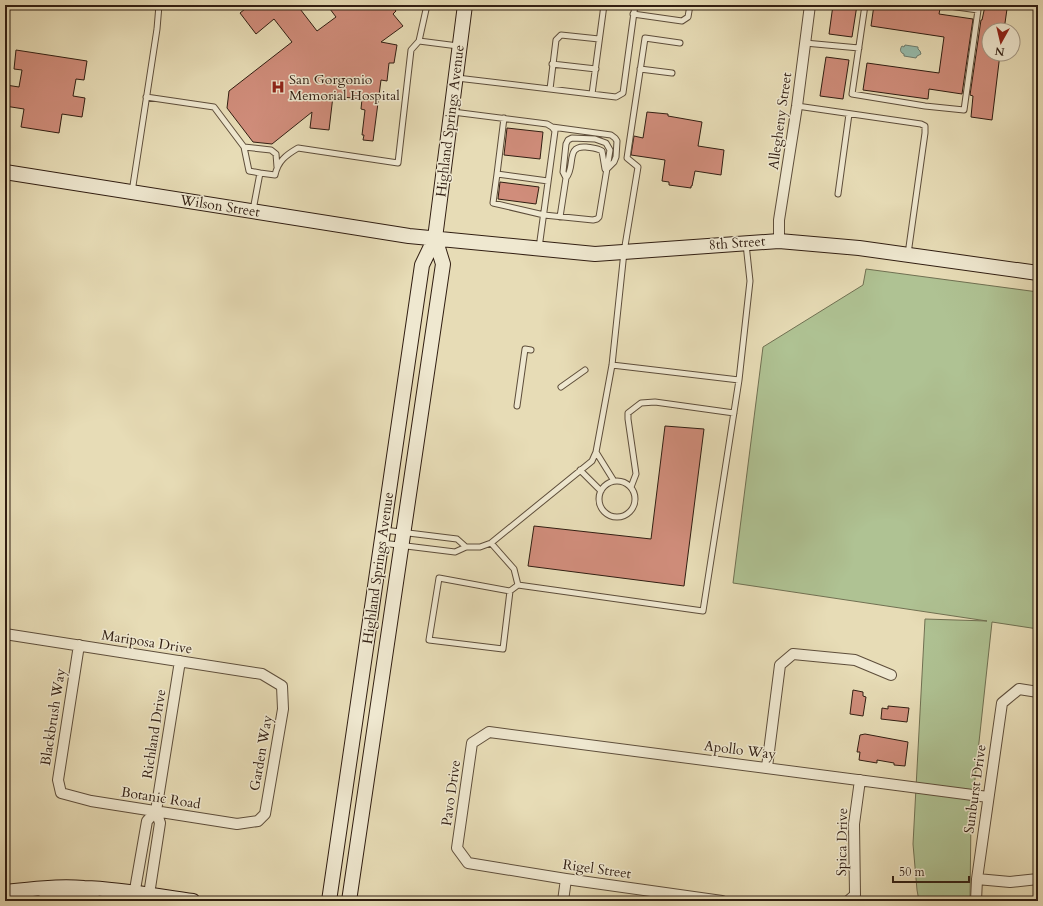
<svg xmlns="http://www.w3.org/2000/svg" width="1043" height="906" viewBox="0 0 1043 906" font-family="Cardo,serif">
<rect width="100%" height="100%" fill="#e7dcb6"/>
<filter id="stains"><feTurbulence type="fractalNoise" baseFrequency=".005" numOctaves="4"/><feColorMatrix values="0 0 0 0 .2 0 0 0 0 .09 0 0 0 0 .02 0 0 0 .5 -.17"/></filter>
<radialGradient id="worn" r=".72"><stop offset=".6" stop-color="#630" stop-opacity="0"/><stop offset="1" stop-color="#630" stop-opacity=".3"/></radialGradient>
<path fill="#afc293" stroke="#707052" d="M866 269 1038 292V629L992 622 971 816 970 901H919L917 890 913 844 925 619 987 621 733 583 763 347 863 285Z"/>
<path fill="#97bcad" stroke="#6e7d6f" d="M905 45 918 47V49L920 51 921 54 917 56 916 58 904 56V54L902 53C900 51 900 49 902 46L904 47Z"/>
<path fill="#d08d7b" stroke="#311e12" d="M250 5H297L317 31 336 17 327 5H392L396 11 393 14 403 26 381 42 397 45 394 63H389L387 81 381 80 373 141 363 140 364 135H362L365 110 361 109 362 99 333 96 329 130 310 128 312 112 272 144 253 142 227 108 229 91 292 42 274 19 256 34 240 13Z
M833 5H857L852 37 829 34Z
M874 5H915L940 9 939 14 973 19 962 94 929 89 928 99 863 90 867 63 939 73 944 37 871 26Z
M985 6 1007 9 1004 30H989V54H1000L992 120 971 117 973 96 970 95 981 20H982Z
M16 50 87 61 84 80 76 79 73 96 85 98 82 117 62 114 59 133 21 127 24 109 5 106 6 85 19 87 22 70 14 69Z
M826 57 849 60 843 99 820 96Z
M647 112 668 114V116L702 122 698 146 724 150 721 175 695 171 692 186H691V188L669 185V182L662 181 665 160 631 155 634 136 643 138Z
M507 128 543 132 540 159 504 155Z
M500 182 539 187 536 204 498 199Z
M665 426 704 429 684 586 528 566 534 526 651 539Z
M853 690 863 692V696L866 697 863 716 850 714Z
M888 706 909 708 907 722 881 719 882 708 888 709Z
M865 734 908 742 905 766 894 765V763L877 760V763L859 760 860 752H857L860 735Z"/>
<g fill="none" stroke-linecap="round" stroke-linejoin="round">
<g stroke="#5e4e3b" stroke-width="7">
<path id="lane" d="M865 5 852 94 925 106 964 110 978 10 942 5
M633 14 682 21 688 17 690 5
M419 41 458 46
M805 43 859 48
M552 64 596 69
M640 69 672 73
M457 78 616 97 623 93 635 5
M550 89 556 40 561 35 599 39
M592 94 604 5
M146 97 214 107 244 147 249 171 260 173
M797 106 921 124 925 126V133L908 254
M453 112 547 124 552 127 555 131 539 248
M504 118 497 174 548 181
M552 127 611 135 615 138 617 141 616 157 614 162 606 170
M244 147 271 150 276 154 277 167
M497 174 493 203 544 215 593 220 597 219 599 217 610 150 606 143 595 139 572 138 568 140 566 144 563 172 566 178
M132 192 157 29 159 5
M838 194 849 114
M253 210 260 173 275 175C278 161 286 155 298 148L398 163 411 50 419 41 427 5
M560 217 566 178C576 167 565 145 586 147 592 148 597 148 602 151L605 169
M612 365 739 380 750 281 746 244
M561 387 585 370
M517 406 525 349 531 350
M596 452 614 481
M580 470 601 491
M599 499a18 18 0 1 1 36 0a18 18 0 1 1-36 0Z
M631 487 636 474 628 419V413L641 403 655 402 734 413
M384 530 457 539 466 547
M382 543 455 552 466 547H480L491 543 592 461 596 452 612 365 624 252 638 167 627 158 645 38 680 43
M491 543 514 569 518 585 703 611 739 380
M510 591 503 649 429 640 439 578 510 591 518 585"/>
</g>
<g stroke="#5e4e3b" stroke-width="12">
<path id="street" d="M779 241V220L797 106 810 5
M5 634 262 674 282 686 283 709 265 814 258 821 237 824 91 801 61 793 58 780 79 645
M767 767 780 665 793 654 855 660 891 675
M977 879 1010 882 1038 879
M133 901 147 821 156 811 180 661
M148 901 160 823 156 811
M563 901 566 879
M722 901 566 879 468 863 457 848 472 743 489 732 988 797
M848 901 855 895 854 824 860 780
M976 901 977 879 1002 703 1019 689 1038 692"/>
</g>
<g stroke="#311e12" stroke-width="16">
<path id="secondary" d="M5 172 409 236 595 254 779 241 859 248 1038 273
M5 892C31 889 58 886 84 888 121 889 157 896 193 901
M44 901 55 900 94 901
M329 901 422 265 435 238 465 5
M349 901 443 264 435 238"/>
</g>
<use href="#lane" stroke="#efe8d0" stroke-width="5"/>
<use href="#street" stroke="#efe8d0" stroke-width="10"/>
<use href="#secondary" stroke="#efe8d0" stroke-width="14"/>
</g>
<defs>
<g id="hospital-bare" transform="scale(1.08)"><path d="M-5-5h3v3.5h4V-5h3V5h-3V1.5h-4V5h-3Z" fill="#8f2418" stroke="#efe8d0" stroke-width="2.5" paint-order="stroke"/></g>
</defs>
<g fill-rule="evenodd">
<use href="#hospital-bare" x="278" y="87"/>
</g>
<g text-anchor="middle" dominant-baseline="central" stroke-width="3" stroke-linejoin="round" paint-order="stroke">
<g font-size="14" fill="#311e12" stroke="#efe8d0" text-anchor="start">
<text x="289" y="79">San Gorgonio<tspan x="289" dy="16">Memorial Hospital</tspan></text>
</g>
<g font-size="14" fill="#311e12" stroke="#efe8d0">
<text transform="translate(450 121) rotate(-83)">Highland Springs Avenue</text>
<text transform="translate(780 121) rotate(-82)">Allegheny Street</text>
<text transform="translate(220 206) rotate(9)">Wilson Street</text>
<text transform="translate(737 243) rotate(-4)">8th Street</text>
<text transform="translate(378 568) rotate(-82)">Highland Springs Avenue</text>
<text transform="translate(147 642) rotate(9)">Mariposa Drive</text>
<text transform="translate(53 717) rotate(-81)">Blackbrush Way</text>
<text transform="translate(154 734) rotate(-81)">Richland Drive</text>
<text transform="translate(740 750) rotate(7)">Apollo Way</text>
<text transform="translate(261 753) rotate(-80)">Garden Way</text>
<text transform="translate(975 789) rotate(-82)">Sunburst Drive</text>
<text transform="translate(451 793) rotate(-82)">Pavo Drive</text>
<text transform="translate(161 798) rotate(9)">Botanic Road</text>
<text transform="translate(842 842) rotate(-89)">Spica Drive</text>
<text transform="translate(597 869) rotate(8)">Rigel Street</text>
</g>
</g>
<rect width="1043" height="906" fill="none" stroke="#e7dcb6" stroke-width="20"/>
<rect x="6" y="6" width="1031" height="894" fill="none" stroke="#311e12" stroke-width="2"/>
<rect x="10" y="10" width="1023" height="886" fill="none" stroke="#311e12"/>
<g transform="translate(1001 42) rotate(188)"><circle r="19" fill="#efe8d0" stroke="#a39784"/>
<path d="M0-3L7 15L0 10L-7 15Z" fill="#8f2418"/>
<text y="-6" font-size="11" font-weight="bold" text-anchor="middle" fill="#311e12">N</text>
</g>
<path d="M893 876v6h76v-6" fill="none" stroke="#311e12" stroke-width="2"/>
<text x="899" y="876" font-size="12" fill="#311e12" stroke="#efe8d0" stroke-width="3" paint-order="stroke">50 m</text>
<rect width="100%" height="100%" filter="url(#stains)"/>
<rect width="100%" height="100%" fill="url(#worn)"/>
</svg>
